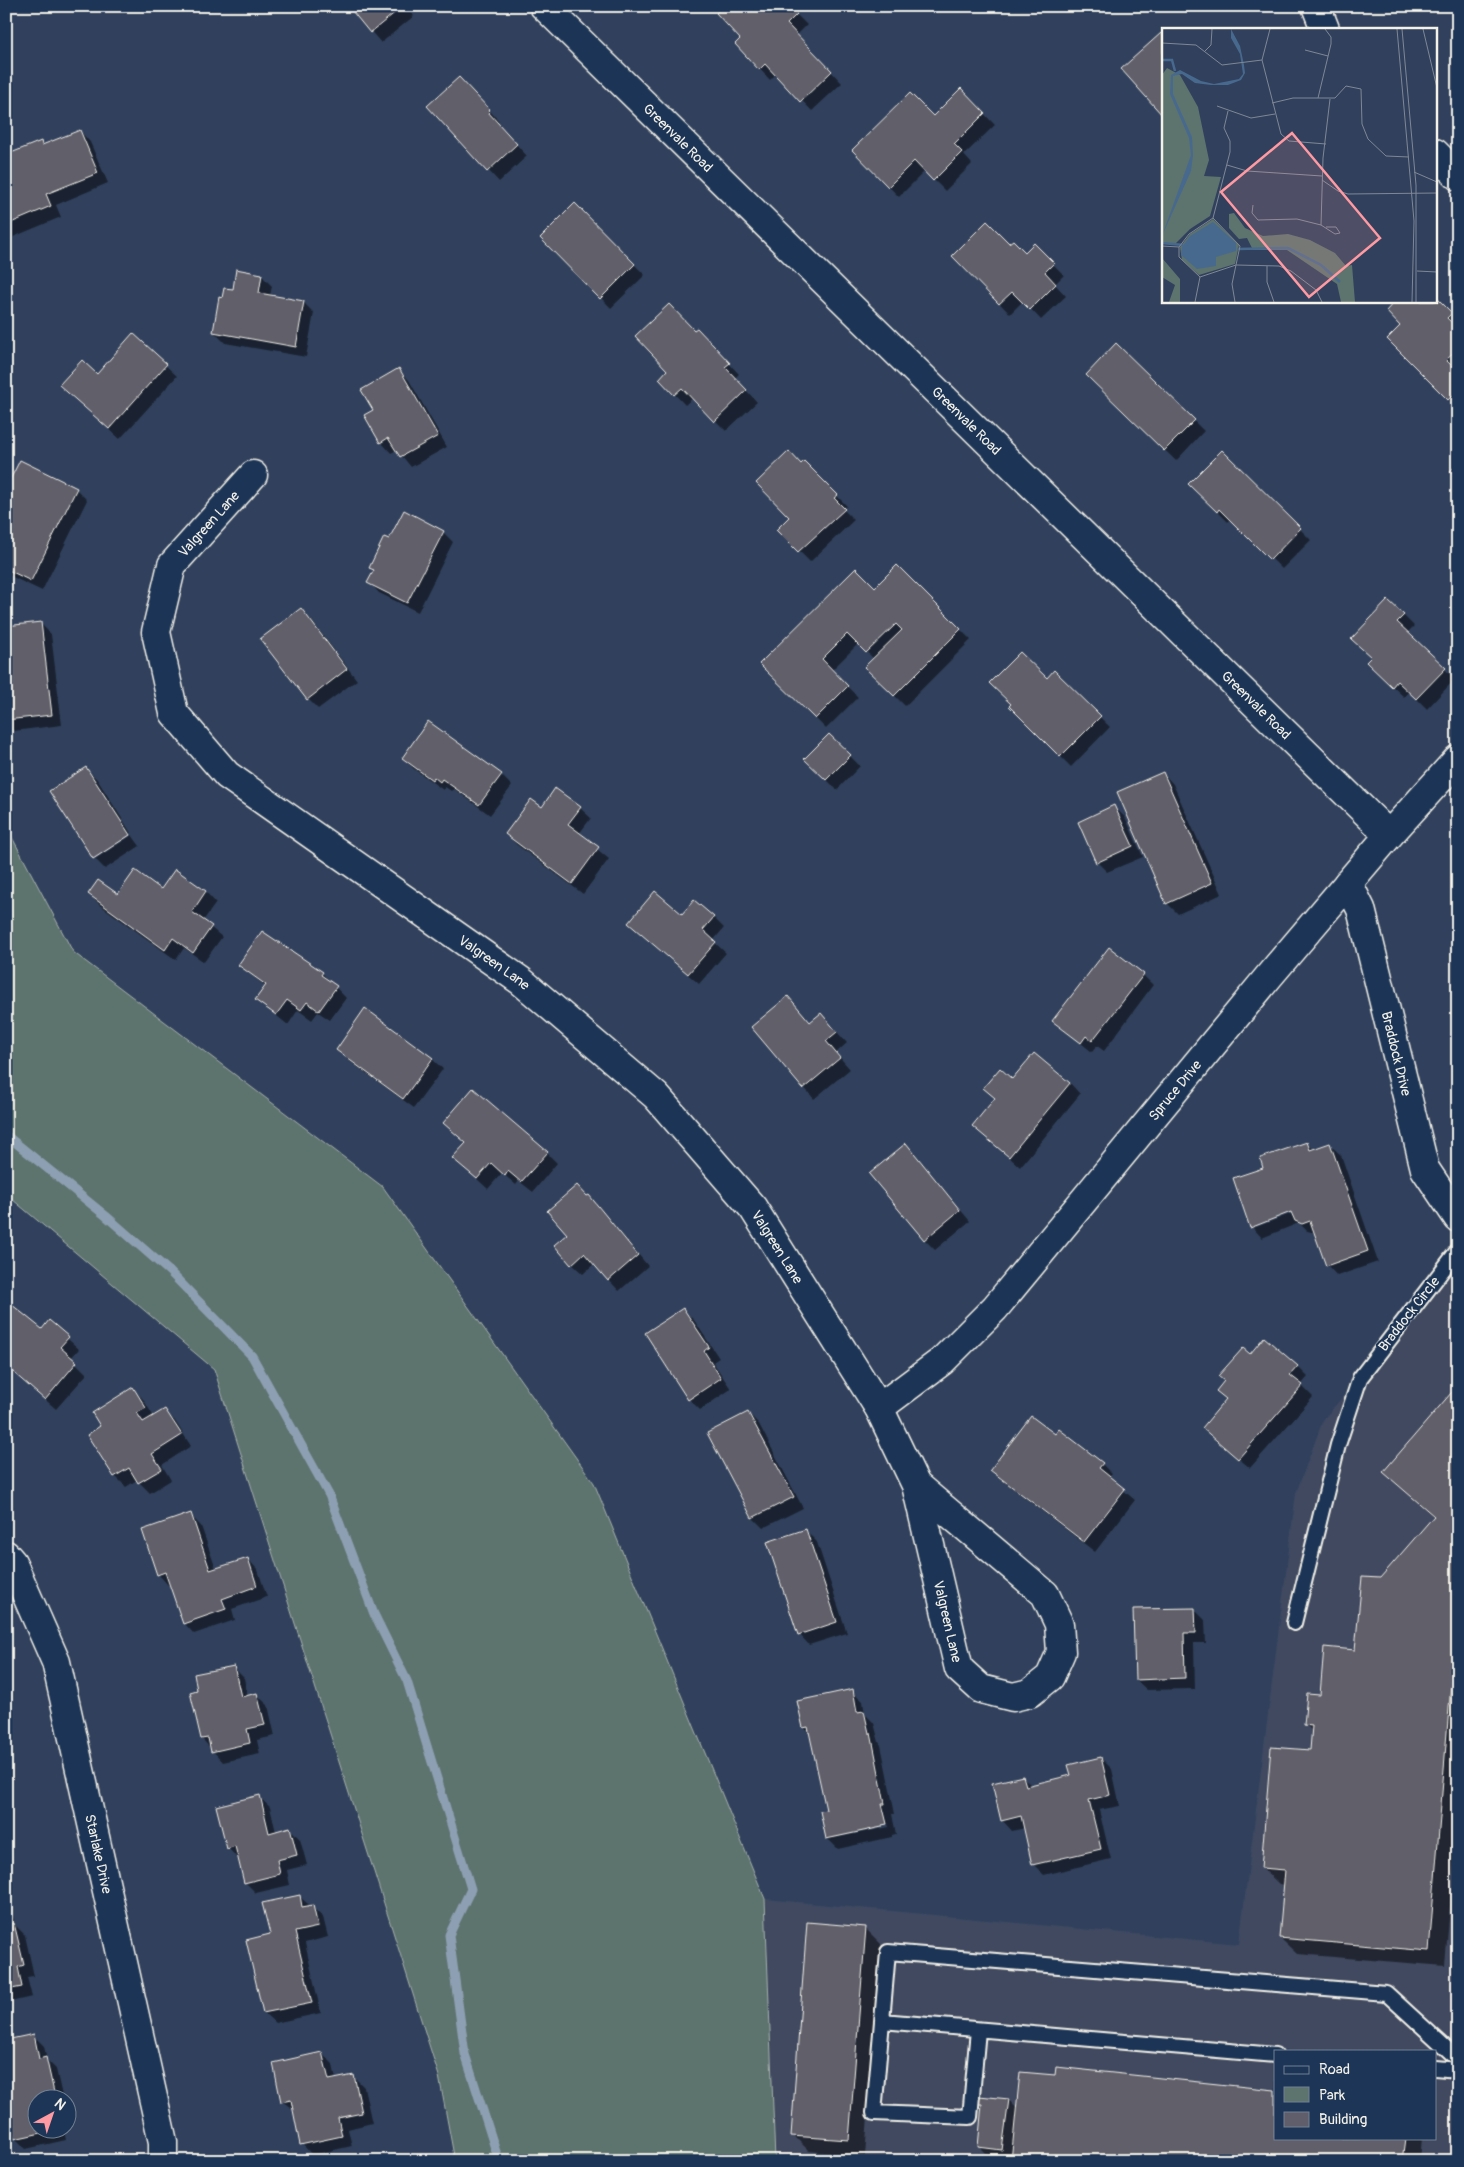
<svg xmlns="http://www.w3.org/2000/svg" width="1464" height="2167" viewBox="0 0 1464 2167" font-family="Pangolin,sans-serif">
<rect width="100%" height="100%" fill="#31415d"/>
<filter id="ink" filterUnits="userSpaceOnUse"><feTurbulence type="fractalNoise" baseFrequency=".02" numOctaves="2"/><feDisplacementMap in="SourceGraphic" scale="10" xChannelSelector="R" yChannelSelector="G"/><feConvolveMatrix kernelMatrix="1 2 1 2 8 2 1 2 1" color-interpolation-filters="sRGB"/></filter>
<g filter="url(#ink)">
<path fill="#3f4a61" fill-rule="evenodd" d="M1458 1261V2161H775L765 1899 1239 1944 1296 1493 1323 1420ZM1275 2051H1435V2138H1275Z"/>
<path fill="#5d736e" stroke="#a8b2ab" d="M6 826 73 952 383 1187 594 1483 765 1899 775 2161H455L439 2076 214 1369 6 1194Z"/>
<path fill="#0007" fill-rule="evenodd" d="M349 6H406L414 16 381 43Z
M788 6 807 25 797 35 842 83 812 111 776 74 770 80 736 44Z
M470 89 499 121 497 123 527 156 499 182 429 106Z
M961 90 995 125 964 155 972 164 945 191 925 171 899 197 853 150 933 118Z
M80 131 90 142 108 183 56 205 61 217 6 240V156L40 142 44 146Z
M575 205 645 275 611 308 542 238Z
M1009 245 1025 254 1034 245 1064 275 1055 284 1066 296 1041 320 1023 301 1010 314 953 256Z
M261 275 272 286 270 296 303 302 314 313 306 357 225 343 214 332 223 299Z
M1435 298 1458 320V370L1456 372 1458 374V408L1389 339 1435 301Z
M694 332 707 340 739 374 735 378 757 402 726 431 693 398 685 405 660 379 669 370Z
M133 335 177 376 120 439 72 395 97 375Z
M1116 345 1204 431 1176 461 1088 375Z
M399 370 409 380 447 447 411 467 397 450 391 453 381 442 375 411Z
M1222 451 1311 540 1282 569 1231 519 1228 522 1190 484Z
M804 463 847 506 843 509 854 520 810 562 778 530 791 517 801 466Z
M76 489 87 500 42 591 6 574V541L10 532 6 530V491Z
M443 532 453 542 418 612 379 593 369 582 374 571 370 567 389 541Z
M897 566 971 640 905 706 866 667 874 659 858 644 831 671 858 697 826 729 761 664 875 589Z
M1389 601 1414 626 1407 633 1455 679 1427 709 1409 691 1404 697 1378 673 1372 657Z
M301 610 311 620 357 680 318 709 308 699Z
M40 623 51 634 62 725 14 731 6 723V627Z
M1054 672 1110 727 1071 767 1010 706Z
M829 735 860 766 837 790 806 759Z
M403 758 501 775 512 786 490 815 454 789 451 791 445 787 443 790 414 769Z
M86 769 97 779 131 833 95 857V859L50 792Z
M1163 773 1173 784 1222 894 1178 914 1167 903Z
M1114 807 1125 817 1143 857 1107 872 1097 862Z
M580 808 591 818 579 834 609 859 583 894 517 845 506 834 542 809Z
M132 835 140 846 105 869 95 859Z
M175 871 206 892 216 903 203 921 222 937 204 962 184 948 176 960 100 905 89 894 118 896 161 891Z
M683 915 714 918 724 928 713 941 726 953 699 984 640 933Z
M263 932 322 973 346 998 330 1020 318 1012 312 1020 298 1010 288 1025 257 1000 266 987 239 965Z
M1143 975 1153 985 1104 1051 1097 1046 1092 1052 1054 1021Z
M788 998 811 1023 821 1014 847 1043 836 1053 850 1069 814 1099 753 1028Z
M366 1010 432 1059 443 1069 414 1108 348 1060 337 1049Z
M1013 1080 1070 1083 1080 1094 1020 1167 974 1126Z
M444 1123 547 1153 557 1163 533 1192 519 1181 516 1185 502 1173 488 1189 454 1158 467 1144Z
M1307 1143 1314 1150 1330 1145 1341 1155 1378 1262 1337 1276 1327 1265 1316 1233 1307 1231 1299 1223 1262 1238 1252 1227 1265 1169ZM1297 1208 1298 1211 1256 1227V1224Z
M905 1145 970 1221 935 1250 924 1239Z
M588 1197 599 1207 648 1266 619 1291 594 1264 583 1274 572 1264 569 1234Z
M683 1310 694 1320 719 1358 713 1362 731 1389 700 1410 689 1399Z
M49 1322 79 1349 71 1358 87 1374 56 1409 6 1366Z
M1250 1355 1297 1366 1308 1377 1301 1385 1313 1397 1250 1468 1214 1438 1227 1400 1225 1382Z
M1458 1387V1809L1445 1966 1297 1954 1280 1938 1285 1885 1279 1884 1262 1868 1311 1751 1313 1732 1306 1725 1321 1696 1357 1651 1380 1579 1434 1517 1384 1472Z
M132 1388 143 1399 154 1417 164 1411 175 1421 191 1446 162 1465 171 1480 150 1493 137 1480 126 1487 115 1476 102 1427Z
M748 1413 759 1424 803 1508 763 1528 753 1518Z
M1056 1436 1102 1464 1112 1474 1109 1478 1135 1500 1095 1552 1002 1480 991 1470Z
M190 1515 201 1526 216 1569 248 1559 258 1570 267 1597 232 1609 235 1620 194 1634 184 1623 170 1584 168 1585 158 1574Z
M806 1531 817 1542 847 1633 809 1645 799 1634Z
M1194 1609 1205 1620 1206 1643H1194L1195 1689 1147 1690 1136 1680Z
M233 1667 244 1678 248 1697 257 1695 268 1705 275 1736 257 1740 260 1754 223 1762 202 1739 199 1691Z
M852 1691 863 1701 865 1714 874 1723 879 1742 881 1745 895 1814H892L896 1834 892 1835V1837L838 1849 827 1838V1811L812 1736 804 1728ZM888 1824 889 1827 833 1838V1836Z
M1101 1758 1112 1769 1120 1806 1099 1810 1111 1859 1044 1875 1034 1865 1025 1828 1012 1831 1002 1820 1023 1777 1032 1786 1072 1776Z
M259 1797 270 1807 276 1832 290 1829 300 1839 307 1865 287 1870 290 1885 256 1893 246 1883 238 1859 228 1848Z
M299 1896 323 1917 328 1937 305 1943 321 2013 275 2023 264 2013 271 1935Z
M6 1910 13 1917 15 1925 25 1935 34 1976 27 1977 32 1997 6 2003Z
M865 1928 881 1944 865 2156 809 2151 793 2135Z
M33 2035 44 2046 47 2060 56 2069 63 2100H38V2130H64L66 2140 26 2149 15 2138Z
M322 2053 333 2064 336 2080 354 2077 364 2087 372 2123 348 2129 352 2146 312 2155 302 2144 295 2111 282 2101Z
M1057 2068 1275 2091V2138H1422L1420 2161H1013L990 2157 979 2146 983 2107 980 2103 1009 2100 1017 2109 1056 2077Z"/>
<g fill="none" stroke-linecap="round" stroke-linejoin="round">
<path stroke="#8d9fb2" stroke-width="9" d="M6 1135 106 1216 170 1272 252 1356 329 1495 374 1614 407 1681 471 1889 449 1935 465 2054 499 2161"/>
</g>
<path fill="#605e6b" stroke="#f4f1e8" d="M348 6H403L370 33Z
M723 6H790L797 14 787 24 832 71 800 102 765 64 759 70 735 44 740 39 716 13Z
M1161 33 1163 36V116L1121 69Z
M459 77 490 110 488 112 517 144 487 172 427 106Z
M961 88 985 113 954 144 962 152 933 181 914 161 888 187 852 150 910 93 933 116Z
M80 130 98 173 46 194 51 206 6 225V155L41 141 42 145Z
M575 203 635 264 600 299 540 238Z
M987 221 1009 243 1013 240 1025 252 1034 243 1054 263 1045 272 1056 284 1030 310 1012 292 999 304 952 256Z
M236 269 262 274 259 293 304 301 296 347 213 332 219 297 222 298 224 288 233 289Z
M1435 296 1452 313 1447 318 1458 329V349L1446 360 1458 372V390L1448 400 1387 339 1400 326 1386 311 1395 301H1435Z
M669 304 694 330 697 328 730 363 725 367 747 390 714 422 682 388 674 395 659 379 667 370 635 336Z
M133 333 167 364 109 429 59 385 82 360 97 374Z
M1116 343 1195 420 1164 451 1086 375Z
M399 368 438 436 400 457 388 438 380 443 364 415 373 410 361 390Z
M1222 450 1301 528 1270 560 1219 509 1217 512 1188 484Z
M789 451 801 464 804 461 838 495 834 498 845 509 798 552 776 530 789 517 756 483Z
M20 460 77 488 31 581 6 569V538L11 528 6 526V488Z
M1458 463V479L1450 471Z
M404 510 444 531 407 603 367 583 374 570 369 568 384 537 389 539Z
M897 565 961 629 894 696 864 667 902 630 896 624 866 653 847 634 822 659 848 686 815 719 759 664 856 568 875 587Z
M1388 600 1404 615 1397 622 1446 668 1416 699 1397 681 1392 687 1366 662 1371 657 1351 639Z
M301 608 347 669 307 700 260 639Z
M41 622 52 715 6 720V626Z
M1020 652 1047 678 1054 670 1101 716 1060 757 1009 706 1011 704 989 683Z
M428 721 502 774 479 805 442 779 440 782 434 777 432 780 402 758Z
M829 734 851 755 826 780 804 759Z
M86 767 130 835 93 859 49 791Z
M1163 772 1212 883 1166 904 1117 792Z
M555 788 581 807 568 824 599 847 572 884 505 834 531 799 542 807Z
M1114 805 1133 846 1096 863 1078 822Z
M175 869 206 891 192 912 212 926 193 953 173 938 165 950 88 894 98 880 118 894 135 870 161 889Z
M655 891 682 914 694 900 714 917 703 930 716 942 688 974 628 923Z
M262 931 323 972 321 975 337 986 319 1011 307 1002 301 1010 287 1000 276 1015 255 1000 266 985 238 965Z
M1109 947 1144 974 1092 1041 1086 1036 1081 1043 1052 1021Z
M788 996 810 1022 821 1013 837 1032 826 1041 840 1058 803 1089 751 1027Z
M365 1008 433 1058 403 1099 336 1050Z
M1034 1053 1070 1083 1009 1157 972 1126 995 1098 983 1088 1000 1068 1012 1079Z
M473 1088 548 1152 521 1182 508 1171 505 1176 491 1163 477 1179 452 1158 466 1143 443 1123Z
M1307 1142 1310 1150 1330 1143 1368 1251 1326 1266 1310 1221 1302 1224 1295 1221 1291 1212 1250 1228 1233 1178 1263 1168 1260 1158Z
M906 1143 960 1210 924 1240 869 1174Z
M577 1185 587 1196 589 1195 638 1255 608 1281 584 1253 571 1265 554 1245 567 1234 547 1211Z
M6 1300 42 1329 49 1320 69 1337 60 1347 77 1362 45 1400 6 1366Z
M683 1308 709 1347 704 1351 721 1378 688 1400 645 1333Z
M1264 1337 1298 1366 1290 1375 1303 1385 1238 1459 1202 1428 1226 1399 1216 1391 1224 1381 1218 1376 1243 1348 1250 1354Z
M1458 1385V1598L1429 1951 1279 1938 1285 1870 1261 1868 1271 1747 1310 1750 1312 1726 1304 1725 1307 1694 1320 1695 1324 1647 1355 1650 1362 1577 1380 1578 1434 1516 1383 1472Z
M133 1387 146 1408 137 1413 143 1422 165 1409 182 1435 152 1454 162 1469 138 1483 129 1468 114 1477 87 1435 100 1426 92 1413Z
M748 1412 794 1497 752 1518 707 1433Z
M1031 1416 1055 1434 1059 1429 1103 1463 1099 1468 1125 1489 1084 1542 990 1470Z
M191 1513 210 1570 248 1558 257 1586 222 1599 226 1609 183 1624 165 1572 157 1575 142 1530Z
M806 1529 837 1622 798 1635 767 1542Z
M1195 1608 1196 1633H1184L1185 1678 1135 1680 1133 1609Z
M234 1666 241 1697 257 1693 265 1725 247 1729 250 1743 211 1752 208 1738 201 1739 190 1692 197 1690 194 1674Z
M853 1689 857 1712 864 1711 869 1733H871L885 1804H882L887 1824 882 1825V1827L826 1839 820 1811 826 1810 808 1727 803 1728 797 1701Z
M1101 1757 1110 1795 1089 1800 1101 1849 1032 1865 1021 1816 1001 1821 992 1783 1023 1776 1026 1786 1071 1775 1068 1765Z
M260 1795 269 1833 290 1827 297 1855 277 1860 280 1874 244 1883 235 1846 227 1849 216 1806Z
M300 1895 302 1907 313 1905 318 1927 295 1932 312 2003 263 2013 246 1940 270 1934 262 1903Z
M6 1921 7 1925 14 1923 24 1965 18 1967 22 1987 6 1990Z
M807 1922 866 1927 849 2140 791 2136Z
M34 2034 39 2059 46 2057 55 2097 49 2100H38V2130H55L14 2139 6 2106V2040Z
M322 2052 329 2080 354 2075 362 2113 338 2118 342 2136 300 2145 291 2100 281 2102 273 2063Z
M1056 2067 1275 2090V2138H1405L1402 2161 1383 2159V2161H1011L1020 2072 1055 2075Z
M979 2096 1009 2099 1002 2150 978 2147 982 2104H978Z"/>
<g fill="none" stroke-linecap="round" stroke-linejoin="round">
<g stroke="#f4f1e8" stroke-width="18">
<path id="lane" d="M1294 1623 1338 1445 1360 1378 1458 1250
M882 2021 1275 2055
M978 2030 970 2117 874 2113 888 1952 1386 1993 1458 2059
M1435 2068 1458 2070"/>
</g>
<g stroke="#f4f1e8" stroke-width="31">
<g id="street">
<path id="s1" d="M544 6 1389 835"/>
<path d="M1316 6 1325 29"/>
<path d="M1435 153 1458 176"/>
<path id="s2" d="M253 475 172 565 156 632 174 713 227 775 521 981 656 1096 753 1208 879 1408 916 1485 959 1669 981 1689 1013 1697 1030 1693 1050 1677 1061 1652 1059 1624 1045 1594 916 1485"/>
<path id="s3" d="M1348 883 1361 909 1425 1169 1458 1218"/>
<path id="s4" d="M879 1408 942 1361 995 1308 1270 975 1389 835 1458 759"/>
<path id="s5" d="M6 1555 12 1562 56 1662 163 2142V2161"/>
</g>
</g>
<use href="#lane" stroke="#1d3557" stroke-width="14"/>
<use href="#street" stroke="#1d3557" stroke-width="28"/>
</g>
</g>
<g text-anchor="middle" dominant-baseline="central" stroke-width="4" stroke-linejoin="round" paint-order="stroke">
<g font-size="14" fill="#f4f1e8" stroke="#1d3557">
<text stroke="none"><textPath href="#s1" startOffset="188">Greenvale Road</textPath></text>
<text stroke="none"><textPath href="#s1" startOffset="592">Greenvale Road</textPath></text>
<text transform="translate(209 524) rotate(-48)">Valgreen Lane</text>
<text stroke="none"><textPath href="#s1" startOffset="998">Greenvale Road</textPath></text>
<text stroke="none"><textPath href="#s2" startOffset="681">Valgreen Lane</textPath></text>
<text stroke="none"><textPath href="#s3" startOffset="178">Braddock Drive</textPath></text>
<text stroke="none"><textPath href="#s4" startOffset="436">Spruce Drive</textPath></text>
<text stroke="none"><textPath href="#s2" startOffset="1085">Valgreen Lane</textPath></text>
<text transform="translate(1409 1314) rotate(-52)">Braddock Circle</text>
<text stroke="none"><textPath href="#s2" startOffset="1501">Valgreen Lane</textPath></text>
<text stroke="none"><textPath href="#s5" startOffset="315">Starlake Drive</textPath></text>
</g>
</g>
<g transform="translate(1162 28)">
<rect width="275" height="275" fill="#31415d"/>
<path d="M5 40 18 47 36 79 47 132 42 148 59 149 48 188 28 201 13 216H0V47ZM72 185 83 200 101 208 126 206 148 212 173 225 184 238 190 237 193 274H179L175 256 125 222H91L85 210 77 211 67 200V186ZM51 191 77 217 73 236 37 247 20 232 18 219 28 206ZM0 230 18 251V274H7L13 257 0 249Z" fill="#5d736e"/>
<path d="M69 1 78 18 82 37 83 45 79 52 66 57H49L33 55 20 46 11 48V66L30 109 31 127 29 143 0 208 29 127 27 110 8 66 9 47 18 42 39 53 52 56 77 51 81 46 78 26 69 10ZM51 194 74 215V223L54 229V238L35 241 19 227 20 219 28 208Z" fill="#48698e"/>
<path fill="none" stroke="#48698e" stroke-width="2.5" d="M0 32H10L13 43M0 215 21 217M75 221 126 220 159 237 178 254"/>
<path fill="none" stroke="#7f8795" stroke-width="1" d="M108 1 100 32 119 106 127 113 164 116M235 1 252 193 250 274M240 1 254 157V274M261 1 275 60M0 15 34 17 60 37 100 32M143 22 166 28M43 23 49 17 50 1M156 70 169 16V9L163 1M110 75 131 70H173L184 58 199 61 200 96 206 111 224 128 247 129M55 78 89 90 113 86M65 137 85 143 160 148M252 144 275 154M160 152 176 163 186 166 275 165M91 177 90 185 96 192 135 191 159 197 173 206 178 205 174 199H164M51 190 78 218 70 256 73 274M159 197 161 130 168 71M0 218 17 219M105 238V254L112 274M255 243 275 244M38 249 74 237 117 238 129 243 154 262 160 274M33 274 38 249 17 229V219L27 206 51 190 68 124V113L62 100 66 83"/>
<path fill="#ff9aa2" fill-opacity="0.15" stroke="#ff9aa2" stroke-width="2.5" d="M130 105 218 210 147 269 59 164Z"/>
<rect width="275" height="275" fill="none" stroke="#f4f1e8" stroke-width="2.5"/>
</g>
<rect width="1464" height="2167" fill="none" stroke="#1d3557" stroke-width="25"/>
<rect x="12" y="12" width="1439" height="2142" fill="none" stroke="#f4f1e8" stroke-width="2" filter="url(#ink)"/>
<rect x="1274" y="2050" width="162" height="90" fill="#1d3557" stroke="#738091"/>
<rect x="1284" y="2066" width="25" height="8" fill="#1d3557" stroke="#738091"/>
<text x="1319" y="2074" font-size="15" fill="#f4f1e8">Road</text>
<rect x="1284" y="2087" width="25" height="15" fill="#5d736e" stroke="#738091"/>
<text x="1319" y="2100" font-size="15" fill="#f4f1e8">Park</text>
<rect x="1284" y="2112" width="25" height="15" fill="#605e6b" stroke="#738091"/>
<text x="1319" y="2124" font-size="15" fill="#f4f1e8">Building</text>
<g transform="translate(52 2114) rotate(40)"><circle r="24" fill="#1d3557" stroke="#738091"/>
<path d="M0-4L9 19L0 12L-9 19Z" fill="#ff9aa2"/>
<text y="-8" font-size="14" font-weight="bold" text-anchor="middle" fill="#f4f1e8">N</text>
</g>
</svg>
